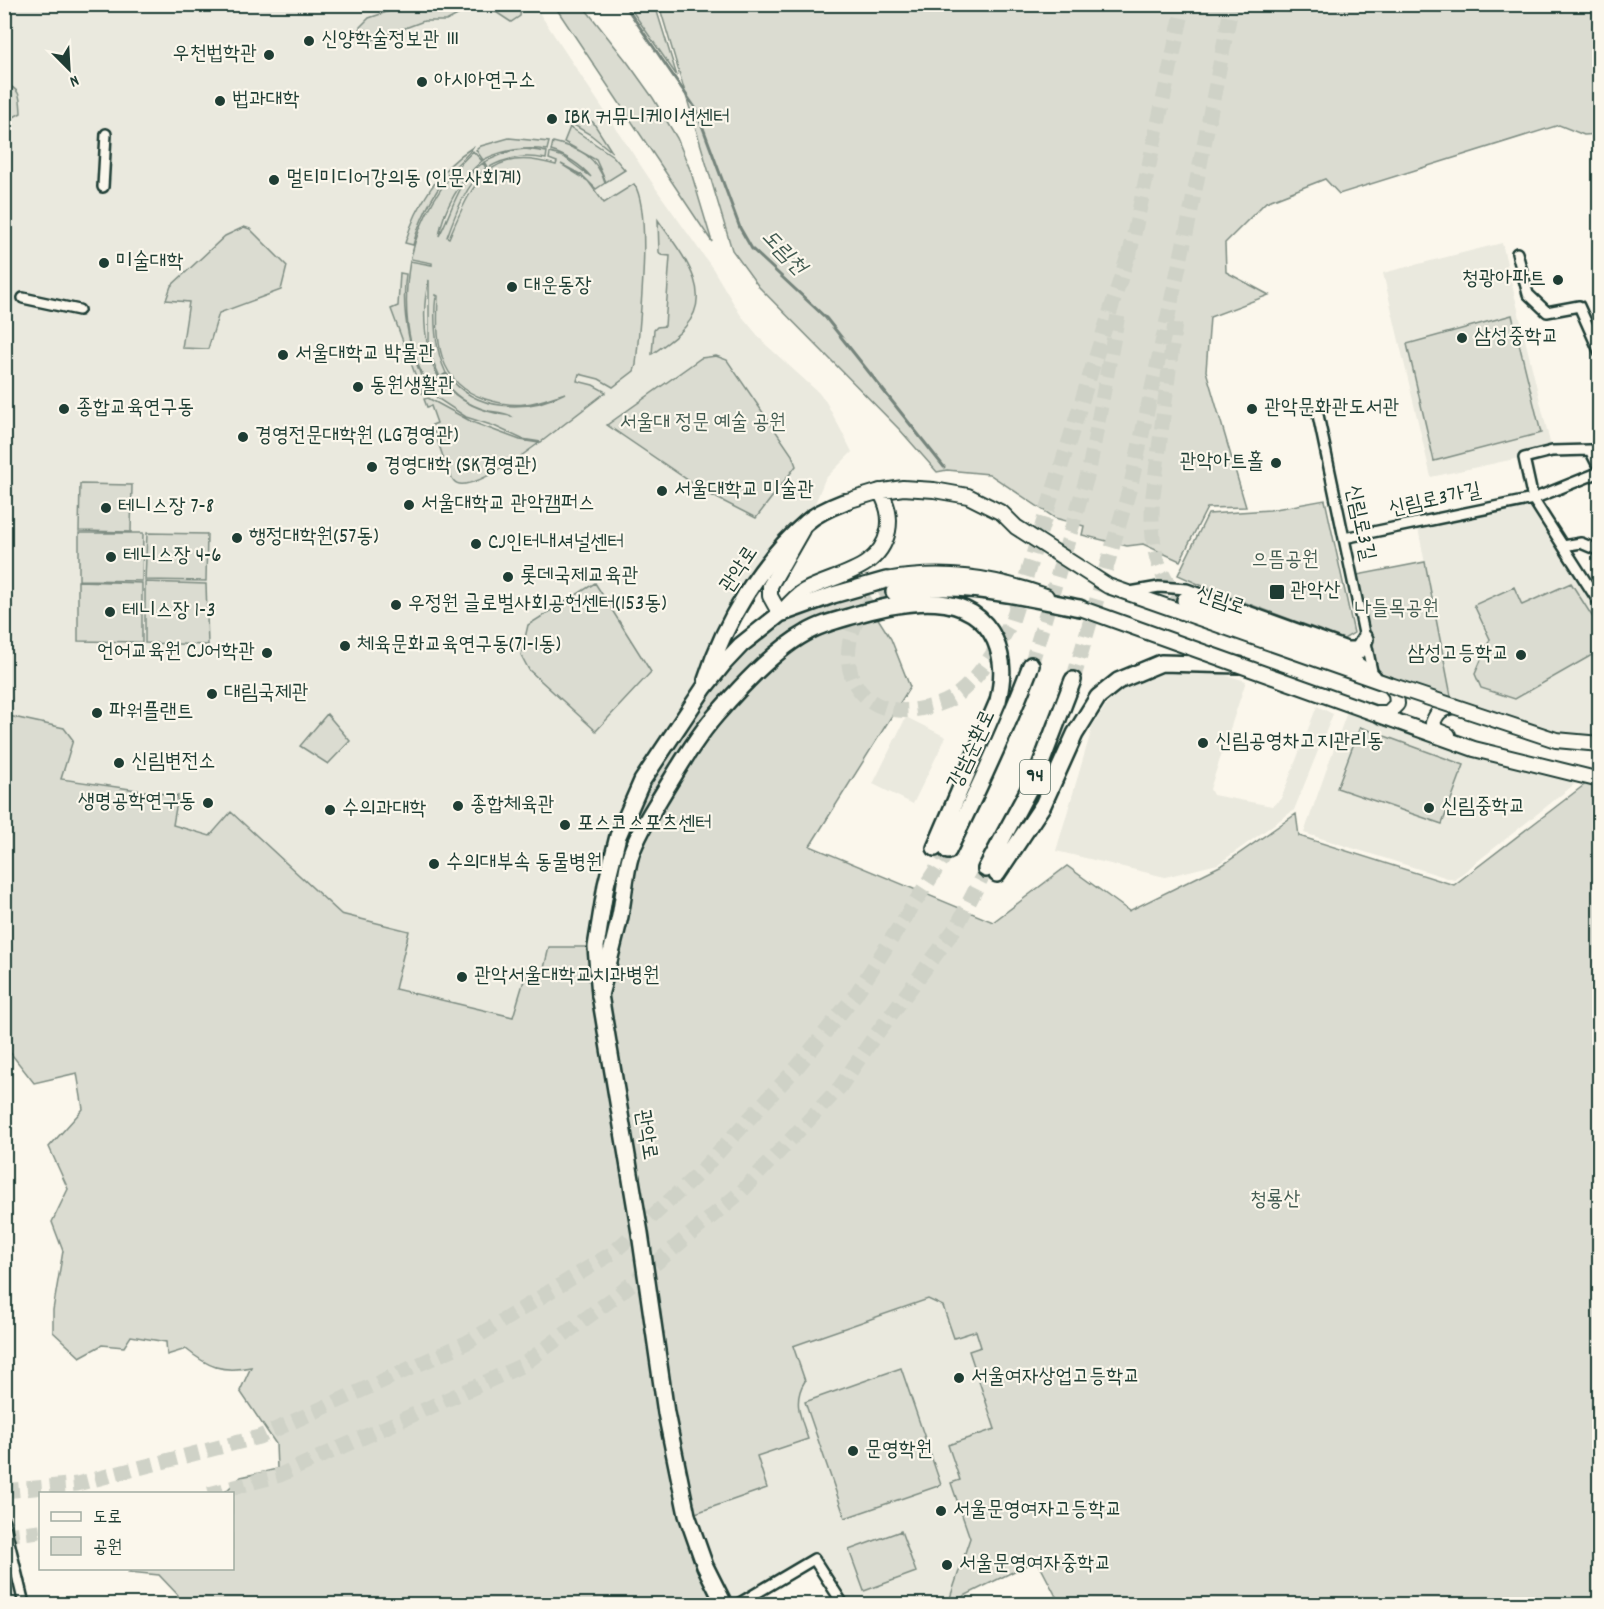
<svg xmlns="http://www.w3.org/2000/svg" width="1604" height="1609" viewBox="0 0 1604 1609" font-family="Dekko,'Poor Story',sans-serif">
<rect width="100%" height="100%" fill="#fbf7ec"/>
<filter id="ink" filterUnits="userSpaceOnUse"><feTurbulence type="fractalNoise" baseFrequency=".0167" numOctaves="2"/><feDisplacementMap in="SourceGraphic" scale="12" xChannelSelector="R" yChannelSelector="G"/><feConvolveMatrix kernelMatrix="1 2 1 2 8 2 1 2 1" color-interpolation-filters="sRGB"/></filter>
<g filter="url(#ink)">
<path fill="#eae9de" d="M5 5H534L659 193 713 269 740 314 764 343 818 392 826 402 842 432 852 452 825 479 808 521 747 594 596 947 541 981 524 977 514 1017 394 989 409 931 341 914 231 812 211 836 172 825 177 796 61 779 73 740 64 728 5 715Z
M1502 243 1552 451 1431 477 1383 273Z
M1533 499 1599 604V744H1588L1453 706 1417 523Z
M1194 666 1246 681 1210 789 1213 795 1272 806 1281 799 1317 706 1333 714 1294 810 1218 864 1165 877 1056 851 1093 725 1107 704 1124 685 1155 669Z
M1348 709 1469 754 1576 783 1454 880 1304 833Z
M906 717 946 737 913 804 873 784Z
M928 1299 943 1306 976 1331 981 1347 969 1351 995 1429 960 1480 952 1483 970 1538 948 1604H843L814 1559 738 1604H724L687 1515 767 1488 743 1415 798 1397 805 1381 793 1346Z"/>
<path fill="#dbdcd1" stroke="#7d8c82" stroke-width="1.5" d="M408 5V4L477 5 446 21H424L367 42 361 35 360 27 369 18Z
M485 5H521L520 16 511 22Z
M554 5H578L587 11 628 63 653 98 677 138 691 172 712 242Z
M628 5H655L677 76Z
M659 5H1599V134L1584 135 1559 125 1339 194 1325 179 1266 202 1225 243 1226 272 1269 295 1210 317 1206 371 1246 507 1207 508 1180 561 1143 544 1127 546 1082 535 1084 526 1055 518 989 474 947 470 937 472 900 430 759 287 732 250Z
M5 84C21 89 20 97 21 113L5 122Z
M577 114 593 122 612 152 591 135 572 124Z
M570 127 613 156 625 170 606 182 596 160 564 142Z
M509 138 549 142 547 150C524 147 504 149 483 160L476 150 481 146Z
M553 142C580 148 597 157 605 183L596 189 582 175 561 164 588 181 604 203 634 184C653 212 639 327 636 365L634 371 613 387 599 379 579 374 577 381 593 385 606 392 541 442 522 439 494 426 466 417 437 398 430 387 440 379C459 403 482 412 511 416 507 413 496 412 489 411 469 406 453 395 441 378L447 374C474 412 527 413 565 393 552 397 539 403 525 404 511 406 498 403 485 399 436 383 436 339 438 296L436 295C433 320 435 350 446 373L440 377 432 359 429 340V280C421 308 424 353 439 378L428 384C405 348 403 302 410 261L432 265V263L411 259V257C421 215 442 181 473 151L482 161C461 178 443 210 439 236 452 212 458 180 483 163L486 168C466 185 456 212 447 237L449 238C472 185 487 144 556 165L557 162 549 159 550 153 564 157 591 177C581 165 565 155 551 151Z
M473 147C468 156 457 163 450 172 434 193 420 218 413 245L405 243C416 206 440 167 473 147Z
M525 149 547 152 546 159C526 155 506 157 488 168L484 162 510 151Z
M658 220C679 251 717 292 685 327 676 338 663 346 652 354L654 330 657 327 665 326 670 256 661 255 659 252Z
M244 227 250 229 287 266 281 290 219 313 208 349 182 348 189 302 166 300 171 286 225 236Z
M400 273 406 274C400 318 412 356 429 396L422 393 391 309 398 306Z
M1512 315 1541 433 1434 461 1407 344Z
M716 356 727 360 792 455 796 466 756 518 707 493 607 425 701 358Z
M428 398 472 422 520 440 539 443C526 453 466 496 454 481 446 471 438 439 432 425L437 423 431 406 427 407 424 399Z
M80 484 132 485 131 532 79 531Z
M1325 500 1354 633 1344 639 1216 592 1178 575 1208 514 1270 510Z
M79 533H143L142 581 79 580Z
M147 533 207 534 206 581 145 580Z
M1425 562 1453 706 1373 677 1352 576Z
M78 581 142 583V642L78 641Z
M145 582 206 584 208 645 145 643Z
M595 583 651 672 596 731 529 670 521 655 528 625Z
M1571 583 1599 627V651L1515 699 1481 688 1475 674 1490 639 1474 605 1514 587 1522 605Z
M858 587 891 639 910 687 810 846 993 922 1067 866 1129 911 1224 864 1296 814 1299 836 1454 885 1592 779 1599 780V1604H1060L1037 1560 948 1604 970 1538 951 1483 960 1480 948 1445 995 1429 969 1351 981 1347 976 1331 954 1338 943 1306 928 1299 793 1346 805 1381C792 1401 801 1418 808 1439L757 1456 767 1488 687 1516 724 1604H176L178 1595 159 1575 129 1572 135 1568H232V1494L224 1493 241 1477 277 1469 276 1444 240 1391 251 1367C222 1373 208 1367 186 1349L167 1355 166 1342 131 1336 124 1347 102 1345 80 1357 53 1332V1310L63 1251 52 1222 68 1189 49 1147 83 1109 77 1073 34 1083 5 1046 4 715 64 728 73 740 61 779 178 796 173 825 210 836 231 812 341 914 409 931 395 989 513 1017 525 977 541 981 549 947H596L618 836 704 688 762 627Z
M327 714 350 741 328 764 300 746Z
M1360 727 1464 765 1442 824 1337 788Z
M901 1368 941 1485 845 1518 805 1402Z
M901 1531 916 1572 864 1591 849 1550Z"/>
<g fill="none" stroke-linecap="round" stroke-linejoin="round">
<path stroke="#74847b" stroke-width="3" d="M624 4 696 109 740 228 752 249 826 318 944 467"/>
<path stroke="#cfd2c7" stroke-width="15" stroke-dasharray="15 8" stroke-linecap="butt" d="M1129 257 1184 4
M1175 323 1153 495C1150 529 1152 580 1185 600
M894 592C885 595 876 598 869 604 860 612 854 625 851 636 838 687 875 720 924 708 934 706 945 703 954 697 980 678 997 648 1012 621L1130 249
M1031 665 1089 470 1118 315
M1073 680 1131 484 1188 225 1232 4
M4 1491 77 1484 259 1437 468 1342 614 1252 700 1172 798 1066 856 994 948 851
M209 1494 280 1475 521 1366 619 1294 741 1192 840 1087 872 1040 957 926 986 869
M4 1535 40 1531"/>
<g stroke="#1f3d34" stroke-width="14">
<path id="minor" d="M103 187 106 134
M1517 253 1528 294 1547 312 1579 306 1600 353
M23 298 79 310
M1318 415 1373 676
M1600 470 1590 450 1552 451 1524 458 1533 499 1600 604
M1344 538 1533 499 1600 472
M1563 546 1581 543 1600 551
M1130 592 1159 587 1187 589 1347 647H1357
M4 1521 24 1604
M738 1604 814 1559 843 1604"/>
</g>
<g stroke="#1f3d34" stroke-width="18">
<path id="secondary" d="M844 502 877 492 903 488 934 490 968 496 1002 513 1016 527 1108 586 1390 685 1396 693 1397 704 1388 713H1374
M802 530 770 586V596L780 614C787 606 795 596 804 591 835 574 879 572 888 531 891 516 887 504 880 491
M886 580C944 570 991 577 1046 596
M1379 715 1474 749 1600 780
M1448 735 1436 730 1433 723C1437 712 1441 709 1453 706"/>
</g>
<g stroke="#1f3d34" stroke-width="20">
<path id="primary" d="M706 680C724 623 761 561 807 522 817 513 831 507 844 502
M724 1604 705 1566 687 1515 666 1413 640 1233 600 995 596 947 606 885 618 836 642 781 704 688 724 663 741 645 780 614 833 595 886 580"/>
</g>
<g stroke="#1f3d34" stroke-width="20">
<path id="trunk" d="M894 592C957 580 1018 596 1080 608
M1185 600 1344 655 1373 677
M1344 655 1357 652 1365 639
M948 851C978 790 1007 729 1031 665
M986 869 1037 774 1073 680
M997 874 1043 805 1075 734 1098 697 1118 681 1161 663 1239 665
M600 995C607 969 614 943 620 916 624 896 625 873 631 854 639 831 653 810 665 790 681 764 696 738 716 715 740 687 773 651 806 633 822 623 843 619 862 613 905 601 971 588 995 640 1004 661 1003 679 998 701L935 848"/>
</g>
<use href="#minor" stroke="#fbf7ec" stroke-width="9"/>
<use href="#secondary" stroke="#fbf7ec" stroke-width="14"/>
<use href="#primary" stroke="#fbf7ec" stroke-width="15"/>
<use href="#trunk" stroke="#fbf7ec" stroke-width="15"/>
<g stroke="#1f3d34" stroke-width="18" stroke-linecap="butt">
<path id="secondary-bridge" d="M1080 608 1374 713
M1390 685 1556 740 1600 744"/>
</g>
<use href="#secondary-bridge" stroke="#fbf7ec" stroke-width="14"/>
</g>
</g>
<g fill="#1f3d34" stroke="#fbf7ec" stroke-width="2">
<circle cx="309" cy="41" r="6"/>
<circle cx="269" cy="55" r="6"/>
<circle cx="422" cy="82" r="6"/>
<circle cx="220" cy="101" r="6"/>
<circle cx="552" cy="119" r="6"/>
<circle cx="274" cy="180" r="6"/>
<circle cx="104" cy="263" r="6"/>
<circle cx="1558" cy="280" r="6"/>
<circle cx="512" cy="287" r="6"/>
<circle cx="1462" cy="338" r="6"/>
<circle cx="283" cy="355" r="6"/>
<circle cx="358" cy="387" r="6"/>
<circle cx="64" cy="409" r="6"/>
<circle cx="1252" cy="409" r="6"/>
<circle cx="243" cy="437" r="6"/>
<circle cx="1276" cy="463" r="6"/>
<circle cx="372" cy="467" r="6"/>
<circle cx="662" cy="491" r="6"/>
<circle cx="409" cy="505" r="6"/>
<circle cx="106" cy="508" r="6"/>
<circle cx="237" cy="538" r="6"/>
<circle cx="476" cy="544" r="6"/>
<circle cx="111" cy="557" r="6"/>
<circle cx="508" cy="577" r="6"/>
<rect x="1269" y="584" width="16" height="16" rx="3"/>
<circle cx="396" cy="605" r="6"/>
<circle cx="110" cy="612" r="6"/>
<circle cx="345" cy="646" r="6"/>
<circle cx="267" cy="653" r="6"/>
<circle cx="1521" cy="655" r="6"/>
<circle cx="212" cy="694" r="6"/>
<circle cx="97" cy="713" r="6"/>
<circle cx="1203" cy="743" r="6"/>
<circle cx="119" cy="763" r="6"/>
<circle cx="208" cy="803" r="6"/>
<circle cx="458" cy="806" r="6"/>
<circle cx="1429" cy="808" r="6"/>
<circle cx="330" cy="810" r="6"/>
<circle cx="565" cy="825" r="6"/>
<circle cx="434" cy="864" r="6"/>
<circle cx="462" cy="977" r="6"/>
<circle cx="959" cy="1378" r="6"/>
<circle cx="853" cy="1451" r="6"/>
<circle cx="941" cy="1511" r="6"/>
<circle cx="947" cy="1565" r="6"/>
</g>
<g text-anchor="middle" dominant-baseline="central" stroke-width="4.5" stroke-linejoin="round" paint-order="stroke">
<rect fill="#fbf7ec" stroke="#61756b" stroke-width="1.5" x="1020" y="760" width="30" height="34" rx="4.5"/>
<g font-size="20" font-weight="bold" fill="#1f3d34">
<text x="1035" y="777">94</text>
</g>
<g font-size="21" fill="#1f3d34" stroke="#fbf7ec" text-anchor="start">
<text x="321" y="41">신양학술정보관 Ⅲ</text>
<text x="257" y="55" text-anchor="end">우천법학관</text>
<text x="434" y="82">아시아연구소</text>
<text x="232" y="101">법과대학</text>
<text x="564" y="119">IBK 커뮤니케이션센터</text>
<text x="286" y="180">멀티미디어강의동 (인문사회계)</text>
<text x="116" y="263">미술대학</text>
<text x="1546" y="280" text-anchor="end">청광아파트</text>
<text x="524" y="287">대운동장</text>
<text x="1474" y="338">삼성중학교</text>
<text x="295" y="355">서울대학교 박물관</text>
<text x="370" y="387">동원생활관</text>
<text x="76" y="409">종합교육연구동</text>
<text x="1264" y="409">관악문화관도서관</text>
<text x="255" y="437">경영전문대학원 (LG경영관)</text>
<text x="1264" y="463" text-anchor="end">관악아트홀</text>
<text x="384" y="467">경영대학 (SK경영관)</text>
<text x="674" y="491">서울대학교 미술관</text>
<text x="421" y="505">서울대학교 관악캠퍼스</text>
<text x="118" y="508">테니스장 7-8</text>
<text x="249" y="538">행정대학원(57동)</text>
<text x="488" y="544">CJ인터내셔널센터</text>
<text x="123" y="557">테니스장 4-6</text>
<text x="520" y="577">롯데국제교육관</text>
<text x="1290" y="592">관악산</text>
<text x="408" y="605">우정원 글로벌사회공헌센터(153동)</text>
<text x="122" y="612">테니스장 1-3</text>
<text x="357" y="646">체육문화교육연구동(71-1동)</text>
<text x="255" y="653" text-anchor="end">언어교육원 CJ어학관</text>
<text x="1509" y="655" text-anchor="end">삼성고등학교</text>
<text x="224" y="694">대림국제관</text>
<text x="109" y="713">파워플랜트</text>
<text x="1215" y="743">신림공영차고지관리동</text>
<text x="131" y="763">신림변전소</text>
<text x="196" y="803" text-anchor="end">생명공학연구동</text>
<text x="470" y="806">종합체육관</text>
<text x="1441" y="808">신림중학교</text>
<text x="342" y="810">수의과대학</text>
<text x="577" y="825">포스코스포츠센터</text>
<text x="446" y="864">수의대부속 동물병원</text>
<text x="474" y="977">관악서울대학교치과병원</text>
<text x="971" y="1378">서울여자상업고등학교</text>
<text x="865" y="1451">문영학원</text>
<text x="953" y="1511">서울문영여자고등학교</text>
<text x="959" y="1565">서울문영여자중학교</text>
</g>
<g font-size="21" fill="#455d53" stroke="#fbf7ec">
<text x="703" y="424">서울대 정문 예술 공원</text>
<text x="1285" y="561">으뜸공원</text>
<text x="1397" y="610">나들목공원</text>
<text x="1275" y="1201">청룡산</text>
</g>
<g font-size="21" fill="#1f3d34" stroke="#fbf7ec">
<text transform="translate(1435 501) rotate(-12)">신림로3가길</text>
<text transform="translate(1359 523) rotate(78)">신림로3길</text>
<text transform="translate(740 570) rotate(-56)">관악로</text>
<text transform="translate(1220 602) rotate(19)">신림로</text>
<text transform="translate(973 750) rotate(-65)">강남순환로</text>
<text transform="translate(645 1135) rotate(81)">관악로</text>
</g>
<g font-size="22" font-style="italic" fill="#425b52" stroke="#fbf7ec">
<text transform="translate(783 253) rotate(46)">도림천</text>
</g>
</g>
<rect width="1604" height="1609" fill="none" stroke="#fbf7ec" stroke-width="24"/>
<rect x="12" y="12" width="1580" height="1585" fill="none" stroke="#1f3d34" stroke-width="2" filter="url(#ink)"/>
<rect x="39" y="1492" width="195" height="78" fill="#fbf7ec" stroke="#a3ada2" stroke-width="1.5"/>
<rect x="51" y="1512" width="30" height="9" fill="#fbf7ec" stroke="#a3ada2" stroke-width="1.5"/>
<text x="93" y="1522" font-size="18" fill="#1f3d34">도로</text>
<rect x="51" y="1537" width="30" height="18" fill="#dbdcd1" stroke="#a3ada2" stroke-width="1.5"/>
<text x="93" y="1552" font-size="18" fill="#1f3d34">공원</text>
<g transform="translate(69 69) rotate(156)" stroke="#fbf7ec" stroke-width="4.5" paint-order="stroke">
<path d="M0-4.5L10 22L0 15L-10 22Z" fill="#1f3d34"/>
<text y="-9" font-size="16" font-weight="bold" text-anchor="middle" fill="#1f3d34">N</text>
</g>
</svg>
